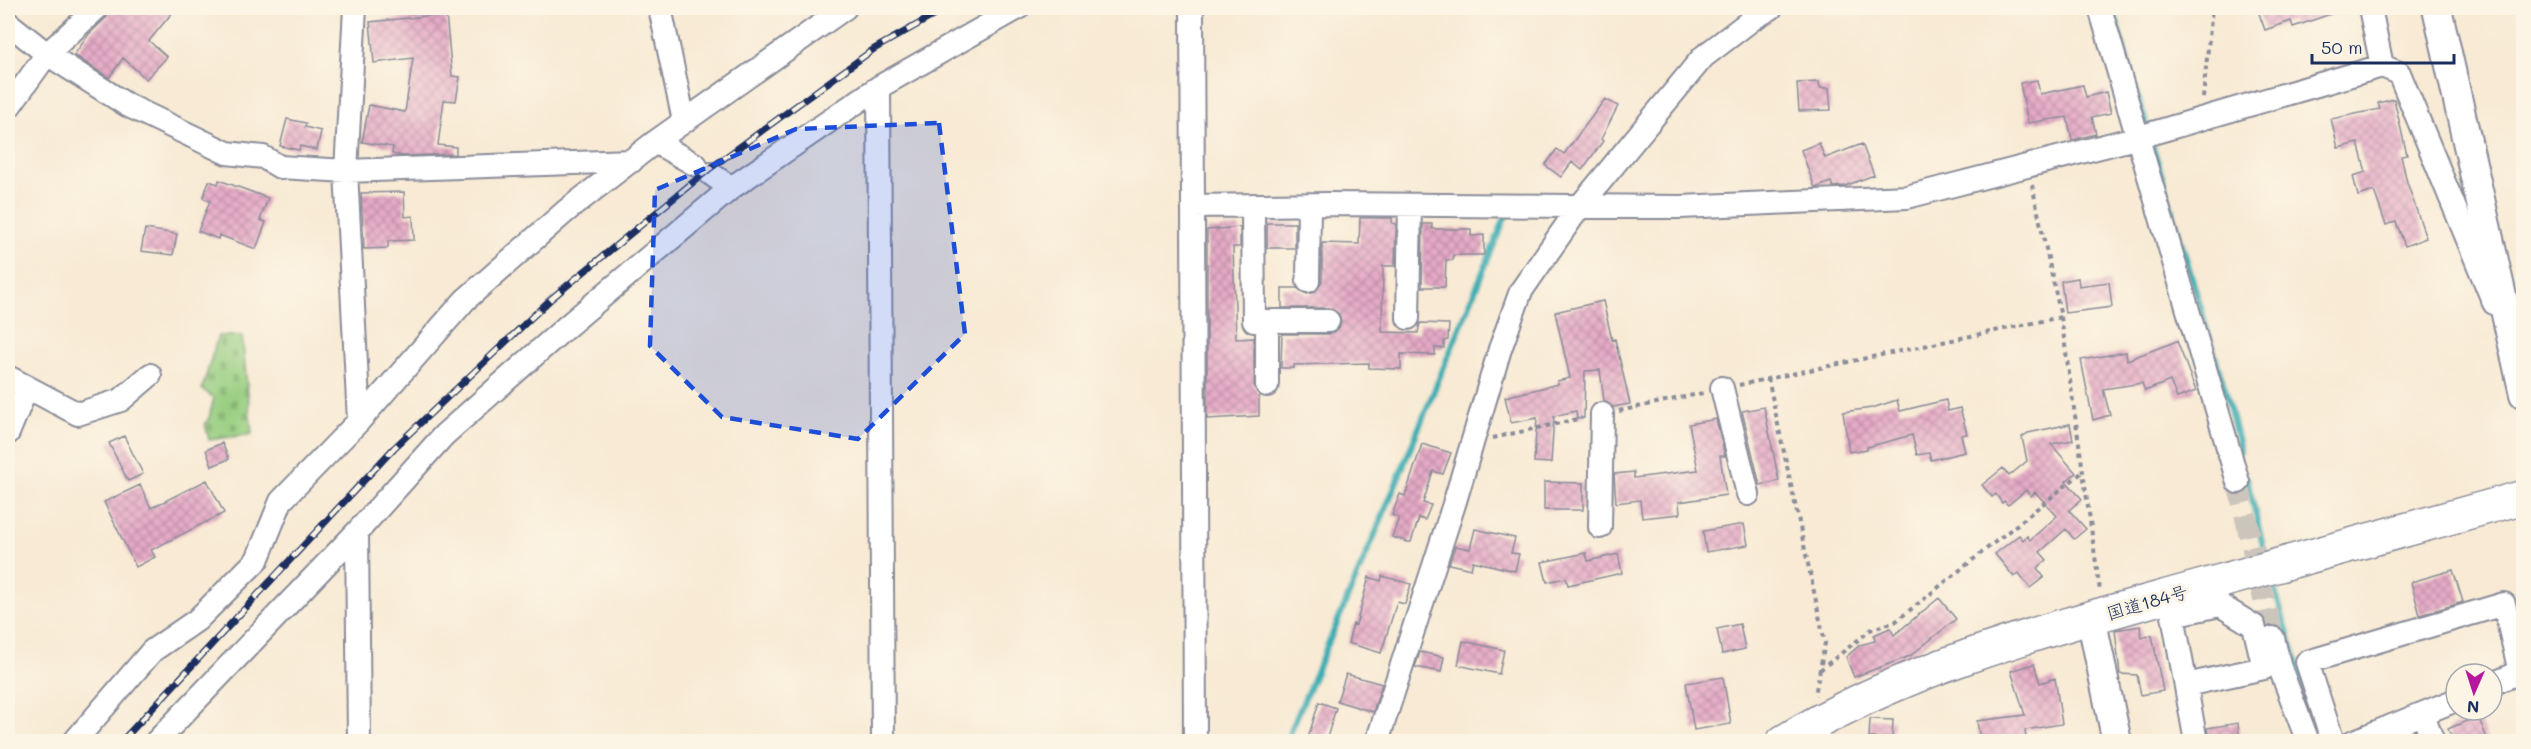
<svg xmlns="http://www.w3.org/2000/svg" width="2531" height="749" viewBox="0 0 2531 749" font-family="Mali,'Klee One',sans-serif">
<defs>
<pattern id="cemetery-stones" width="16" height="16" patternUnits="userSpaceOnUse" patternTransform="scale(1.5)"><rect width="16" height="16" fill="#97ce80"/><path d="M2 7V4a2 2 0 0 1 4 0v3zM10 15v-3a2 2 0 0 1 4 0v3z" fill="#82b171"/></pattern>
<pattern id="building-cross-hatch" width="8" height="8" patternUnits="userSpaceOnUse" patternTransform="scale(1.5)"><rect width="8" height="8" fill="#e6aac6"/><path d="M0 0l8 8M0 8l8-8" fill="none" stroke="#ba8ba4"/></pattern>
</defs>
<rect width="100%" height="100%" fill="#fcf5e5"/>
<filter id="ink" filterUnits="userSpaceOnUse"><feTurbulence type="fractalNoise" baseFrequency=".0167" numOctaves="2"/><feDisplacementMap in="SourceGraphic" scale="12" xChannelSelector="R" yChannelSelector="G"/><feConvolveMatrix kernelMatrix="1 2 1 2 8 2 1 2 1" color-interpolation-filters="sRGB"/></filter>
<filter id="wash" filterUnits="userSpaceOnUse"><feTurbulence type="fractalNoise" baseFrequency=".008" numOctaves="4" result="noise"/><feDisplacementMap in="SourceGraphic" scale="24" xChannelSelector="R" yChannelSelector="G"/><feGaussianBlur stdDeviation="1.35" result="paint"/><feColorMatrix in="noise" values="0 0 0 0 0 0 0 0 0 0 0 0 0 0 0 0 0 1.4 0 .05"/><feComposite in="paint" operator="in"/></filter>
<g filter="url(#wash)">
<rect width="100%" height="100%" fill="#f8ead4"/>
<path fill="url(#cemetery-stones)" stroke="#597e6f" stroke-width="1.5" d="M218 336H242L252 434 209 440 205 424 209 418 214 398 202 389Z"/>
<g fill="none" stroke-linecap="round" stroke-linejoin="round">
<path stroke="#3badb4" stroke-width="6" d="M2112 8 2227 396 2240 451
M2247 478 2266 559
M2271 577 2311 711
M1286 742 1376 532 1507 213H1512"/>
</g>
<g id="blocks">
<path fill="url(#building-cross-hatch)" d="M110 8H176L149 41 167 57 146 79 123 58 109 78 74 55 89 34 107 17Z
M2257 8H2341L2342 10 2293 27 2291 21 2265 30Z
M446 14 452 76 460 77 456 101 444 100 438 145 456 147V154L403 156 392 154 393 147 362 142 369 105 405 112 413 58 374 63 370 22Z
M2037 80 2040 94 2083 85 2086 97 2106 92 2111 113 2092 117 2096 134 2072 140 2067 117 2028 123 2020 83Z
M1819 82 1820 88H1829L1831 110 1799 111 1797 83Z
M1605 99 1618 106 1601 139 1603 141 1582 170 1572 162 1561 177 1545 165 1557 149 1564 154Z
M2394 99 2407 155 2401 156 2407 182 2426 238 2405 246 2396 222 2386 225 2374 191 2358 196 2353 176 2366 172 2358 143 2338 148 2331 119 2380 109 2378 103Z
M287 119 306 123 305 127 321 131 317 150 300 146 299 150 280 146Z
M1819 143 1825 158 1862 144 1874 175 1845 186 1833 187 1831 182 1815 188 1801 150Z
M219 180 268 198 260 220 266 222 256 249 219 235 218 239 198 231 210 201 203 198 209 181 218 184Z
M404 192 405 217 413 216 414 240 388 241V248L364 249 361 193Z
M1360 218H1392V223L1396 224 1395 266H1383L1382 332 1418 333 1420 323 1449 324 1448 340 1444 341V348H1435V355L1401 354V369L1369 368V363L1294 365V368H1281L1282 334H1329L1339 328 1341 322 1339 314 1329 308H1282V288H1297L1307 294 1315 292 1322 281V243L1359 244Z
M1267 223H1295V248H1267Z
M1423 224H1432V229H1471V236L1484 235V255H1453V260H1446L1445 287H1422Z
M1240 227V247H1233L1236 339 1254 338V385L1259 395V416L1207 419V230Z
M145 229 177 234 173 255 141 251Z
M2078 278 2079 286 2109 282 2112 307 2065 313 2061 281Z
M1603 301 1612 340 1615 339 1630 404 1613 407 1604 401 1600 370 1585 371 1584 418 1577 419 1576 411 1554 416 1551 463 1534 462 1537 418 1511 423 1505 397 1558 384 1557 381 1570 378 1555 312Z
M2177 341 2196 391 2177 398 2170 381 2145 391 2142 383 2103 389 2110 415 2093 420 2081 360 2126 352 2127 360Z
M1897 400 1900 411 1946 400 1948 411 1960 408 1967 434 1961 435 1965 452 1931 460 1929 453 1917 455 1912 435 1867 447V449L1849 452 1843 412 1872 408Z
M1764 407 1779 481 1760 485 1742 411Z
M1716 419 1725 456H1720L1726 495 1679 502 1680 514 1642 518 1640 500 1616 503 1614 474 1634 472V478L1698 470 1689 424Z
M2070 424 2073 440 2051 444 2076 473 2066 481 2082 499 2069 510 2086 529 2074 539 2066 529 2040 552 2047 560 2037 568 2044 577 2030 588 2019 573 2014 577 1995 554 2019 535 2023 540 2027 536 2030 540 2057 516 2035 492 2031 496 2026 490 2008 505 2004 501 2002 503 1996 494 1992 497 1982 485 2003 468 2009 476 2027 461 2022 437 2028 433Z
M124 436 143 474 128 481 109 443Z
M222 443 229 459 212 466 206 450Z
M1422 444 1451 453 1443 474 1433 471 1423 503 1431 505 1425 520 1419 518 1411 542H1408L1392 537 1399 518 1392 515 1400 494 1405 496Z
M207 480 224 513 151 550 155 557 136 567 104 502 140 485 151 508Z
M1544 482 1583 483V510H1544Z
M1744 524 1748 545 1706 552 1703 531Z
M1475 529 1515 538 1511 553 1519 554 1515 571 1473 561 1471 569 1449 564 1455 546 1470 549Z
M1586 553 1588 561 1618 554 1622 573 1568 585 1566 578 1547 582 1542 562Z
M2453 570 2463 602 2420 615 2411 582Z
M1382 576 1411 584 1405 604 1397 602 1381 653 1348 643 1353 624 1356 625 1369 577 1381 581Z
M1939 598 1956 619 1910 656 1854 677 1846 657 1860 645 1875 641 1874 635 1890 628 1894 635Z
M1740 624 1745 649 1722 654 1717 629Z
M2140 626 2141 638 2152 635 2163 691 2141 695 2137 675 2120 674 2115 630Z
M1463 641 1504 650 1499 674 1458 665Z
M1420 652 1444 657 1441 672 1415 667Z
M2034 664 2040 683 2055 678 2062 724 2025 730 2026 738 1980 741 1977 721 2025 715 2011 671Z
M1346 674 1382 684 1373 712 1337 701Z
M1723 677 1731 724 1694 730 1686 683Z
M1319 702 1336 708 1326 741H1307Z
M2478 716 2488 741H2453L2448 729Z
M1870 719 1893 720 1892 739 1869 738Z
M2238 723 2240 741H2209L2207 728Z"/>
</g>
</g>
<g filter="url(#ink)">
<use href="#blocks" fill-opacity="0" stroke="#8a8c99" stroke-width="1.5"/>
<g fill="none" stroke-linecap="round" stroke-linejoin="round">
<path stroke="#ccc5bc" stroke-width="22" stroke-dasharray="22 11" stroke-linecap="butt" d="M2238 482 2272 635"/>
<g stroke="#8a8c99" stroke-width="26">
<path id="minor" d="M355 8 346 171 359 421
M660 8 684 121
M1192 8 1193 206 1328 204 1681 207 1907 197 2139 137 2382 66 2399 73 2494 303
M2100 8 2238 482
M2370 8 2382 66
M8 23 47 54 127 105 227 153 263 157 280 167 346 171 632 161
M879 87 883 742
M8 108 47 54 97 8
M655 142 696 165
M711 174 731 188
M1253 205 1254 321H1328
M1193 206 1195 742
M1308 281 1309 205
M1408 318 1410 205
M8 377 78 414 121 400 150 375
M1267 385V321
M1722 388 1748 494
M8 433 27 387
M1600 527 1602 414
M357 532 359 742
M2273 638 2280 668 2308 742
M2186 685 2264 668 2254 626 2220 605 2173 615 2196 742
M2423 714 2433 742
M74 742 152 651 197 620 257 560 281 501 359 421 465 300 566 211 655 142 845 8
M156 742 357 532 444 435 565 328 731 188 879 87 1018 8
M1377 742 1455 501 1500 349 1521 291 1580 206 1703 57 1754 18 1771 8
M2333 742 2307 662 2504 604 2520 672 2492 684
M2352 742 2456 700"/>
</g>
<g stroke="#8a8c99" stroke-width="32">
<path id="tertiary" d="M2437 8 2524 394
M2091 617 2117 742"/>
</g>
<g stroke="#8a8c99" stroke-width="36">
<path id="trunk" d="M1783 742C1904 668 2042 631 2178 593 2293 561 2408 529 2524 497"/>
</g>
<path stroke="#8a8c99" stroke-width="4" stroke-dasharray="4.5 4.5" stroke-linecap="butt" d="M2203 98 2212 8
M2032 185 2061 317 2100 591
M1768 378 1825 643 1815 695
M1739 385 2061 317
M1619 411 1703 393
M1493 438 1582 418
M1820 670 1872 629 1895 622 2084 471"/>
<use href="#minor" stroke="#fff" stroke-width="22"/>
<use href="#tertiary" stroke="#fff" stroke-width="28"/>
<use href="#trunk" stroke="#fff" stroke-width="33"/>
<g stroke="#1b2f5e" stroke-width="7">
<path id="rail" d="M121 742 394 448 552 298 708 170 874 49 947 8"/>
</g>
<use href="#rail" stroke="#fcf5e5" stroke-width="4.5" stroke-dasharray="14" stroke-linecap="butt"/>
</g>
</g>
<path fill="#1d4ed8" fill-opacity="0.2" stroke="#1d4ed8" stroke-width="4.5" stroke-dasharray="12 8" stroke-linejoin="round" d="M939 123 965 334 858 439 722 417 650 346 655 190 796 129Z"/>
<g text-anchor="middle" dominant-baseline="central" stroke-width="6" stroke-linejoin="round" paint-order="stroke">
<g font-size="18" fill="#1b2f5e" stroke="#fcf5e5">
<text transform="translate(2147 602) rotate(-16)">国道184号</text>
</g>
</g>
<rect width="2531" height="749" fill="none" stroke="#fcf5e5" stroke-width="30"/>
<g transform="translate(2474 692) rotate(183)"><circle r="28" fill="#fcf5e5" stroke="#a2a6af" stroke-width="1.5"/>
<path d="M0-4.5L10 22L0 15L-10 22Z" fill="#b5179e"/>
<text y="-9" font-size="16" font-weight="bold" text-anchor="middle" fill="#1b2f5e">N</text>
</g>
<path d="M2312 54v9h142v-9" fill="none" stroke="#1b2f5e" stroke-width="3"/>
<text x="2321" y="54" font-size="18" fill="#1b2f5e" stroke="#fcf5e5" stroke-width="4.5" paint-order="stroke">50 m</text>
</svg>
